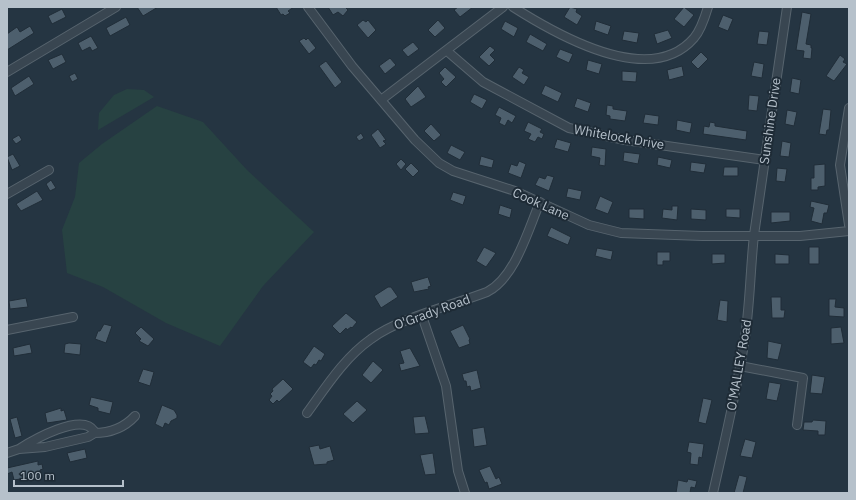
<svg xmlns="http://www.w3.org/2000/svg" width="856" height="500" viewBox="0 0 856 500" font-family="'IBM Plex Sans',sans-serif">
<rect width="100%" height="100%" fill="#253542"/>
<path fill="#274242" d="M127 89 144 90 154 97 98 130 99 113 114 95Z
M157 106 203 122 247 170 314 232 263 286 220 346 166 323 103 287 67 273 62 230 75 197 79 163 102 144Z"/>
<path fill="#4d5f6d" stroke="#202d38" d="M137 7H158L143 16Z
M276 7H294L288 11 290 13 285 16 283 14 281 15Z
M328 7H345L348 10 343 16 338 12 333 15Z
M458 7H473L460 17 454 10Z
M570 7 577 9 576 12 582 16 577 25 564 17Z
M684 7 694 15 684 27 674 19Z
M62 9 66 17 52 24 48 16Z
M802 12 811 14 806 44 811 45V48H812L811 59 803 58 804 51 796 50Z
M723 15 733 19 728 31 718 27Z
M126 17 130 25 110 36 106 28Z
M363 20 366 22 368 20 376 30 368 38 357 25Z
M438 20 445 28 435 37 428 30Z
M505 21 518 28 514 37 501 29Z
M596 21 611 26 608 35 594 30Z
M30 26 34 33 7 50V34L17 27 20 32Z
M668 30 672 38 657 44 654 34Z
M624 31 639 33 637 43 622 40Z
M759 31 769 32 767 45 757 44Z
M530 34 547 44 543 51 526 42Z
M91 36 98 48 92 51 90 47 82 51 78 43Z
M304 38 306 40 308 38 316 48 309 54 299 41Z
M413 42 419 49 408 57 402 50Z
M490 46 495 50 490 55 495 60 489 66 479 57Z
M560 49 573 54 569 63 556 57Z
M701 52 708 59 698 69 691 62Z
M62 54 66 62 53 69 48 60Z
M840 55 845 59 843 62 847 64 834 81 826 76Z
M390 58 396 65 385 74 379 66Z
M588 60 602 64 599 74 586 70Z
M326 61 342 82 335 88 319 66Z
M754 62 764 64 762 78 751 76Z
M682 66 684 76 669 80 667 70Z
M445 67 456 77 446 87 441 82 444 79 439 73Z
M519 67 524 70 522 73 529 77 524 85 512 77Z
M622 71 637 72 636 82 622 81Z
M75 73 78 79 72 82 69 76Z
M29 76 34 84 15 96 11 88Z
M792 78 801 80 799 94 790 92Z
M545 85 562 93 558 102 541 94Z
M418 86 426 97 411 107 405 99Z
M474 94 487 100 482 109 470 102Z
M749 95 759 96 757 111 748 110Z
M577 98 591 103 588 112 574 107Z
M607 105 613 106V109L627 111 625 121 610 119V116L606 115Z
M499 107 516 116 512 123 508 120 505 126 499 123 501 118 495 115Z
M823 109 831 110 829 130H827L826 135 819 134Z
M787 110 797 112 794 126 785 124Z
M645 114 659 116 658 125 643 123Z
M677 120 692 123 690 133 676 130Z
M528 122 542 129 540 132 544 134 542 139 538 137 535 142 528 139 531 134 524 131Z
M710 122 715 123V126L747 131 746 140 703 134 704 126 709 127Z
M431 124 441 135 434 141 424 131Z
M378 129 386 140 383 141 386 144 380 148 371 135Z
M361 133 364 138 359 141 356 137Z
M19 135 22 140 16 144 12 139Z
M557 139 571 143 568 152 554 148Z
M782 141 791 143 789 157 780 156Z
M451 145 465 152 460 160 447 153Z
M592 147 606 149 605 166 599 165 600 158 591 156Z
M624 152 640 154 638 164 623 161Z
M13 154 20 166 12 170 7 157Z
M481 156 494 160 492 168 479 165Z
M658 157 672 160 670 168 657 165Z
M401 159 406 164 401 170 396 164Z
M519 161 526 164 521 178 508 173 511 164 517 166Z
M691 162 706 164 704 173 690 171Z
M411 163 419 171 413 177 405 169Z
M825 164V186L818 187V190H811V178H814V165Z
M724 167H738V176H723Z
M777 168 787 169 785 182 776 181Z
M547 175 554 177 549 191 535 185 539 177 545 179Z
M51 180 56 188 50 191 46 184Z
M568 188 582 191 580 200 566 197Z
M37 191 43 200 21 211 16 204Z
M453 192 466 196 463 205 450 200Z
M600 196 613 202 608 214 595 209Z
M811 201 829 205 827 213H824L822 224 811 221 814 208 810 207Z
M500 205 512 209 510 218 498 214Z
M672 206H678L677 220 662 218 663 209 672 210Z
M629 209H644V219L629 218Z
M691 209 706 210V220L691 219Z
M726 209H740V218L726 217Z
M771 212H790V221L771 223Z
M551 227 571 237 568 245 547 236Z
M484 247 496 253 486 267 476 261Z
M809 247H819V264H809Z
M597 248 613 251 611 260 595 256Z
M657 252H670V261H663V265H657Z
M712 254H725V263L712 264Z
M775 254 789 255V264H775Z
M428 277 431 286 428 287 429 289 414 292 411 282Z
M388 287H391L398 297 381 308 374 296Z
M771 297H781V310H785L784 318H772Z
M26 298 28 307 10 309 9 301Z
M829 299H836L835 307 844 308V317L829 316Z
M720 300 728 301 727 322 717 320Z
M346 313 357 322 352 328 351 327 347 330 346 328 340 334 332 326Z
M104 324 112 326 106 343 95 339 98 331H100Z
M463 325 470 339 469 340 470 344 459 348 450 331Z
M141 327 154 339 148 346 139 341 141 339 135 333Z
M841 327 844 343 831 344V328Z
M768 341 782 344 778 360 767 358Z
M69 343 81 344 80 355 64 353 65 344Z
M30 344 32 353 14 356 13 348Z
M314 346 325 354 321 361 319 360 316 365 314 364 311 368 303 362Z
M410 348 420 366 401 371 399 364 404 363 400 351Z
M373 361 383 370 371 383 362 375Z
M143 369 154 372 150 386 138 382Z
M477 370 481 388 471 391 470 386 467 387 466 381H464L462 374Z
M812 375 825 377 822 394 810 393Z
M283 379 293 389 279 402 277 400 273 404 269 400 272 396 270 394 273 391 272 389Z
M769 382 781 384 777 401 766 399Z
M91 397 113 402 110 414 98 411V408L89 405Z
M703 398 712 400 706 424 698 422Z
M357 401 367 410 353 423 343 414Z
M162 405 174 410 177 415V418L171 421 169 425 165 423 163 428 155 424Z
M61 408V411L64 410 67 420 47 423 45 413Z
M425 416 429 433 415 434 413 417Z
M17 417 22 436 15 438 10 419Z
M813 420 826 421 825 435H818V431L803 430 804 422H812Z
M484 427 487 445 474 447 472 429Z
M745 439 756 442 752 458 740 456Z
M689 442 704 444 702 458 699 457 698 465 690 464 691 453 687 452Z
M319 445 320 449 330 446 334 460 327 462V464L314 465 309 447Z
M85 449 87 458 70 462 67 453Z
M433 453 436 474 425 475 420 455Z
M38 461V465L42 464 43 469 40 470 39 479 33 480V477L14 480 12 472 7 474V468Z
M490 466 496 479 499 477 502 484 489 489 487 482 485 483 479 470Z
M739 475 747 477 743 493H734Z
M688 479 697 481 695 488 691 487 690 493H676L678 480 687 482Z"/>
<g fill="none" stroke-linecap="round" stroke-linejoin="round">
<g stroke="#57646e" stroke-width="10">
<path id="minor" d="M308 7 352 66 415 140 439 163 453 171 515 191 589 225 621 233 702 236H800L849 231
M513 7C557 35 650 89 694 38 701 30 705 17 708 7
M447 51 483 82 569 128 625 140 765 160
M7 72 116 7
M381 100 503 7
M849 108 840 165 849 225
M7 194 49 170
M422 316 446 386 458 471 465 493
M7 330 73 317
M740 366 803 378 797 425
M307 413C326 387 344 358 371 339 399 318 453 305 487 292 515 278 528 230 540 202
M94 433C109 433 124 428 135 416
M7 453 19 449 45 447 88 437 93 434 94 431C82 412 33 440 19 449
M713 493C724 444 736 394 744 344 750 308 750 272 754 235L787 7"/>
</g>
<use href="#minor" stroke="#394651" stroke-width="8"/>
</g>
<g text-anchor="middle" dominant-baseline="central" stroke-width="4" stroke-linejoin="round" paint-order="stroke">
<g font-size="13" fill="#b6c1cb" stroke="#1e2b36">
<text transform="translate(770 121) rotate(-82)">Sunshine Drive</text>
<text transform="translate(619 137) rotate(10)">Whitelock Drive</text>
<text transform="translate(541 204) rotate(24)">Cook Lane</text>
<text transform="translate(432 312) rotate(-20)">O'Grady Road</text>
<text transform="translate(739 365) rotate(-80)">O'MALLEY Road</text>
</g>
</g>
<rect width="856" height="500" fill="none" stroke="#b6c1cb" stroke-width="16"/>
<path d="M14 480v6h109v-6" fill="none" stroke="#b6c1cb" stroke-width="2"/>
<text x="20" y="480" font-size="12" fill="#b6c1cb" stroke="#1e2b36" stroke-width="3" paint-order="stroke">100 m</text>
</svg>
